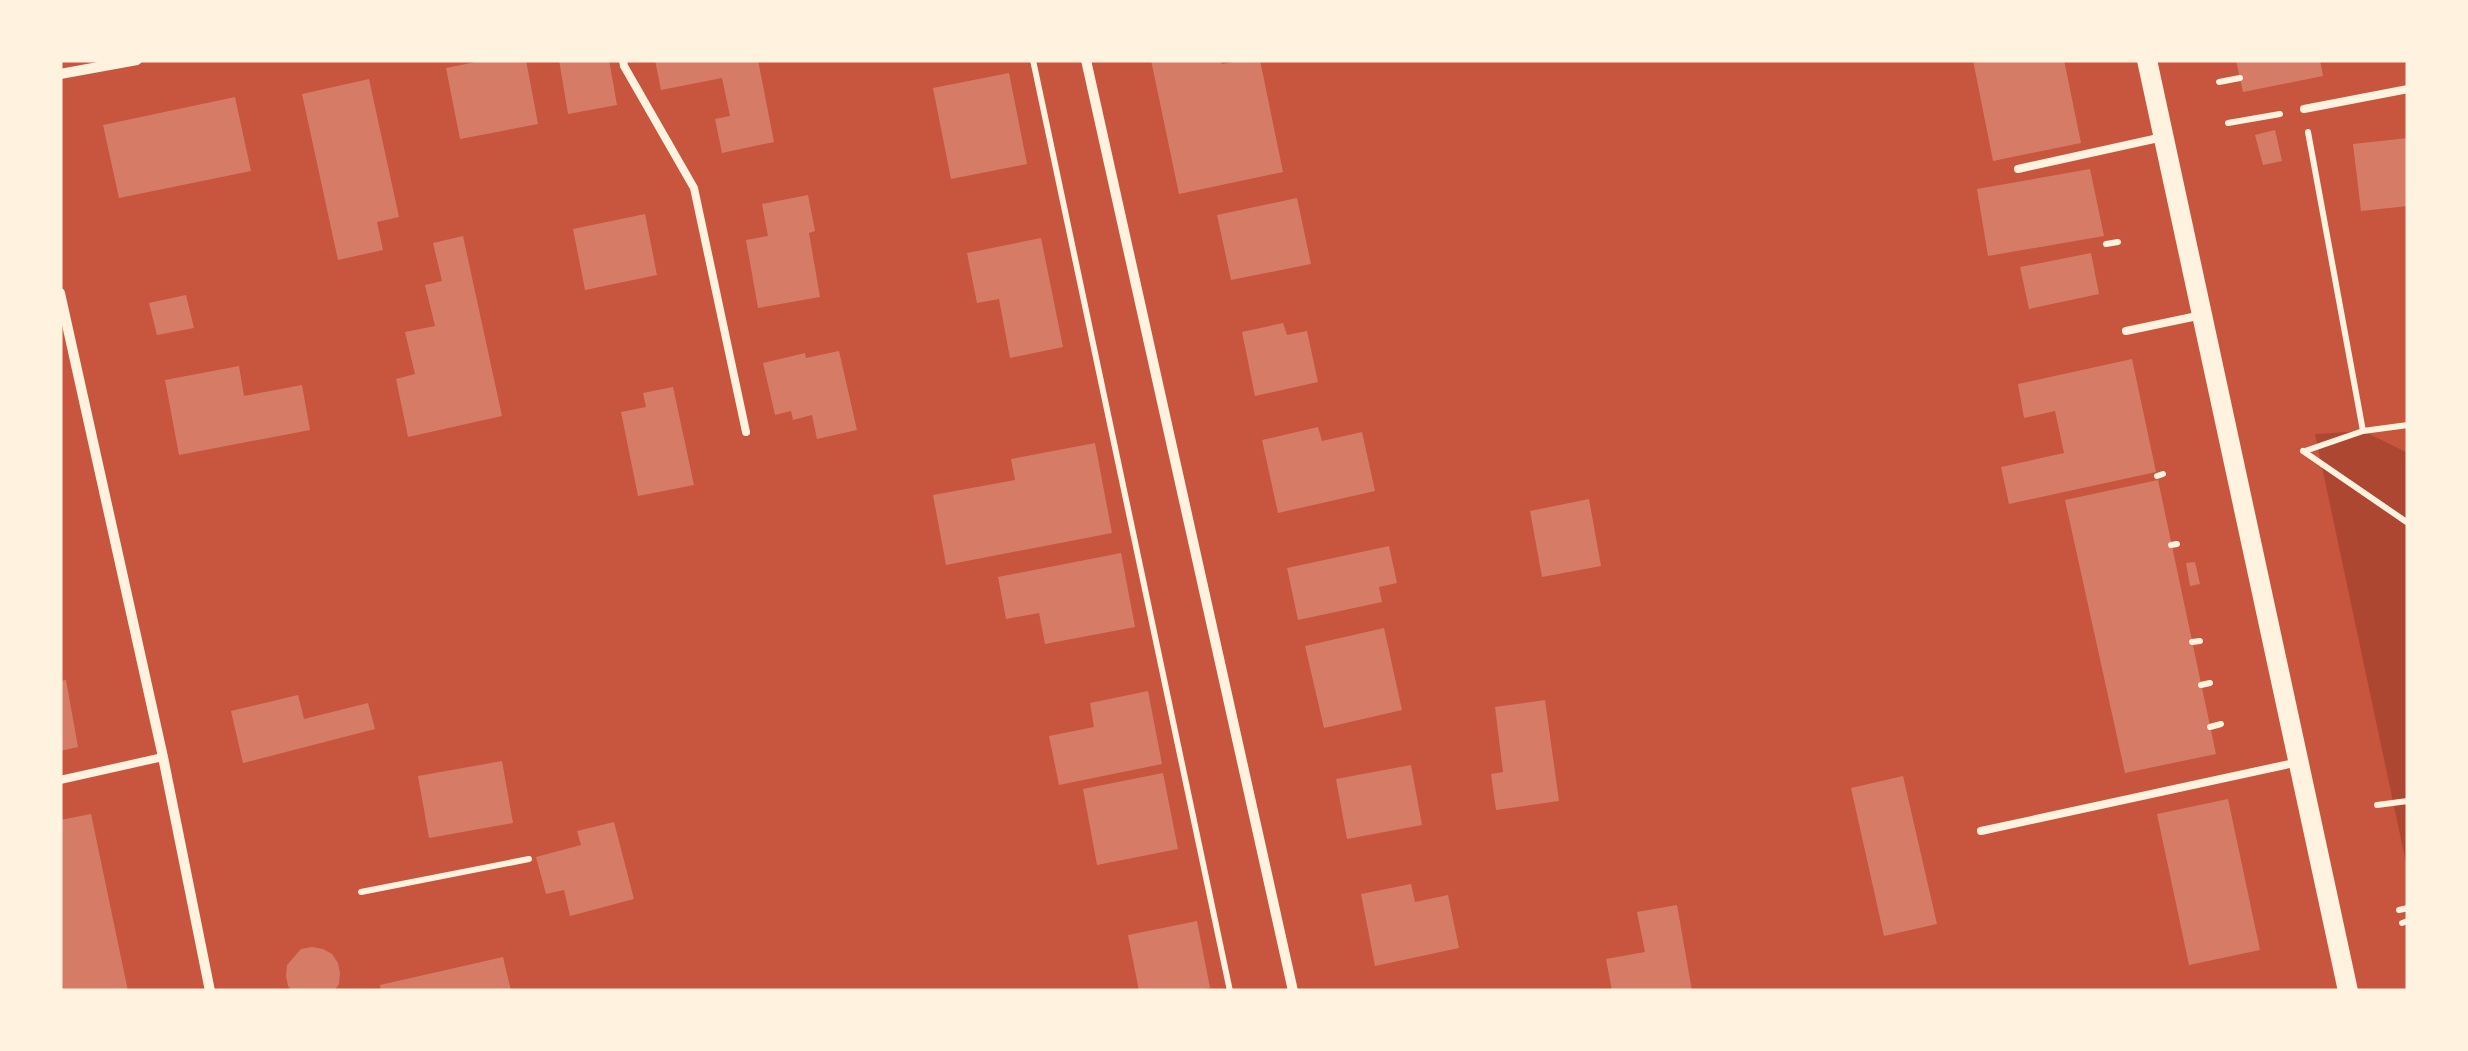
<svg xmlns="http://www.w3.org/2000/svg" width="2468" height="1051" viewBox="0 0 2468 1051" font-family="'IBM Plex Sans',sans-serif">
<rect width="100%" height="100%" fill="#c8553d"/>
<path fill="#ae4732" d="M2363 431 2408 453V872L2315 434Z"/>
<path fill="#d67c66" d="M486 60H526L538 124 460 139 446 68Z
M559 60H609L617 105 568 114Z
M655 60H758L774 142 722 153 715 119 730 116 722 78 661 90Z
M1151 60H1221L1222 64 1242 60H1260L1283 172 1179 194Z
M1973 60H2064L2081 143 1993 161Z
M2236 60H2320L2323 76 2243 92Z
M1009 73 1027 164 951 179 933 88Z
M369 79 399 217 377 222 383 250 338 260 302 94Z
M235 97 251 171 119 198 103 125Z
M2275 130 2282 161 2263 165 2255 135Z
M2408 138V206L2361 211 2353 144Z
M2090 169 2104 236 1988 256 1977 189Z
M808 195 815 231 809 233 820 297 758 308 746 240 768 236 762 204Z
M1297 198 1311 264 1231 280 1217 215Z
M645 214 657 275 585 290 573 229Z
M463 236 502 416 408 437 396 379 415 374 405 332 435 326 425 285 442 281 433 243Z
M1041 238 1063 347 1010 358 999 299 977 303 967 253Z
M2091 253 2099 294 2029 309 2020 267Z
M186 295 194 328 157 335 149 303Z
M1283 323 1287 335 1307 331 1318 382 1255 396 1242 332Z
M839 351 857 430 817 439 812 415 793 420 791 411 775 415 763 363 805 353 806 358Z
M2132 359 2156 472 2009 504 2001 467 2064 453 2055 411 2024 418 2018 384Z
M239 366 244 396 302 385 310 430 179 455 165 380Z
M673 387 694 485 638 496 621 412 646 407 643 393Z
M1318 427 1322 441 1362 432 1375 491 1278 513 1262 440Z
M1095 443 1112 533 946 565 933 495 1015 480 1011 459Z
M2158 480 2216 754 2125 773 2065 500Z
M1589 499 1601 566 1542 577 1530 511Z
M1389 546 1397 583 1379 587 1382 602 1298 620 1287 568Z
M1121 553 1135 627 1045 644 1039 613 1006 619 998 577Z
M2195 562 2200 584 2190 586 2186 563Z
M1384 628 1402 710 1324 728 1305 646Z
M66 680 78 747 60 751V681Z
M1148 691 1162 764 1059 785 1049 736 1094 727 1090 703Z
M298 695 304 719 368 703 375 729 243 763 231 711Z
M1545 700 1559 801 1496 810 1491 774 1503 772 1495 707Z
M502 761 513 823 429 838 418 776Z
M1411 765 1422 825 1347 839 1336 779Z
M1163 773 1178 849 1097 865 1083 789Z
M1903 776 1937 924 1884 936 1851 788Z
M2228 799 2260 950 2189 965 2157 814Z
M91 814 128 991H60V820Z
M614 822 634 899 570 916 564 890 546 894 536 857 581 845 577 831Z
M1411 884 1415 902 1448 895 1459 948 1375 966 1361 894Z
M1677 905 1692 991H1612L1606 959 1645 952 1637 912Z
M1197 921 1210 988 1193 991H1139L1128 935Z
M312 947 323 949 332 954 338 963 340 973 339 984 334 991H292L288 986 286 976 287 965 301 949Z
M503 957 511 991H381L380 985Z"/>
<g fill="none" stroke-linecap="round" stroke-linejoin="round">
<path stroke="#fff3e0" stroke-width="6" d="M1033 60 1230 991
M2219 82 2240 78
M2228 123 2280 114
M2308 132 2363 431
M2106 244 2118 242
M2303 451 2408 523
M2305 451 2363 431 2408 425
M2157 476 2163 474
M2171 545 2177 544
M2192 642 2200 641
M2201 685 2210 683
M2210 727 2221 724
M2377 805 2408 801
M361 892 529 859
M2399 910 2408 908
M2402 923 2408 921"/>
<path stroke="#fff3e0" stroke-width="8" d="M623 60 624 66 694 188 746 432
M2304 109 2408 89
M2018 169 2163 137
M2126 331 2202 315
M60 780 163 757
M1981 831 2294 763"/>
<path stroke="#fff3e0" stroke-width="10" d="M1086 60 1293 991
M60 74 137 60
M60 293 163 757 210 991"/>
<path stroke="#fff3e0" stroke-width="20" d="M2147 60 2348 991"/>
</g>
<rect width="2468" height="1051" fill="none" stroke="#fff3e0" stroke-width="125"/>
</svg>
